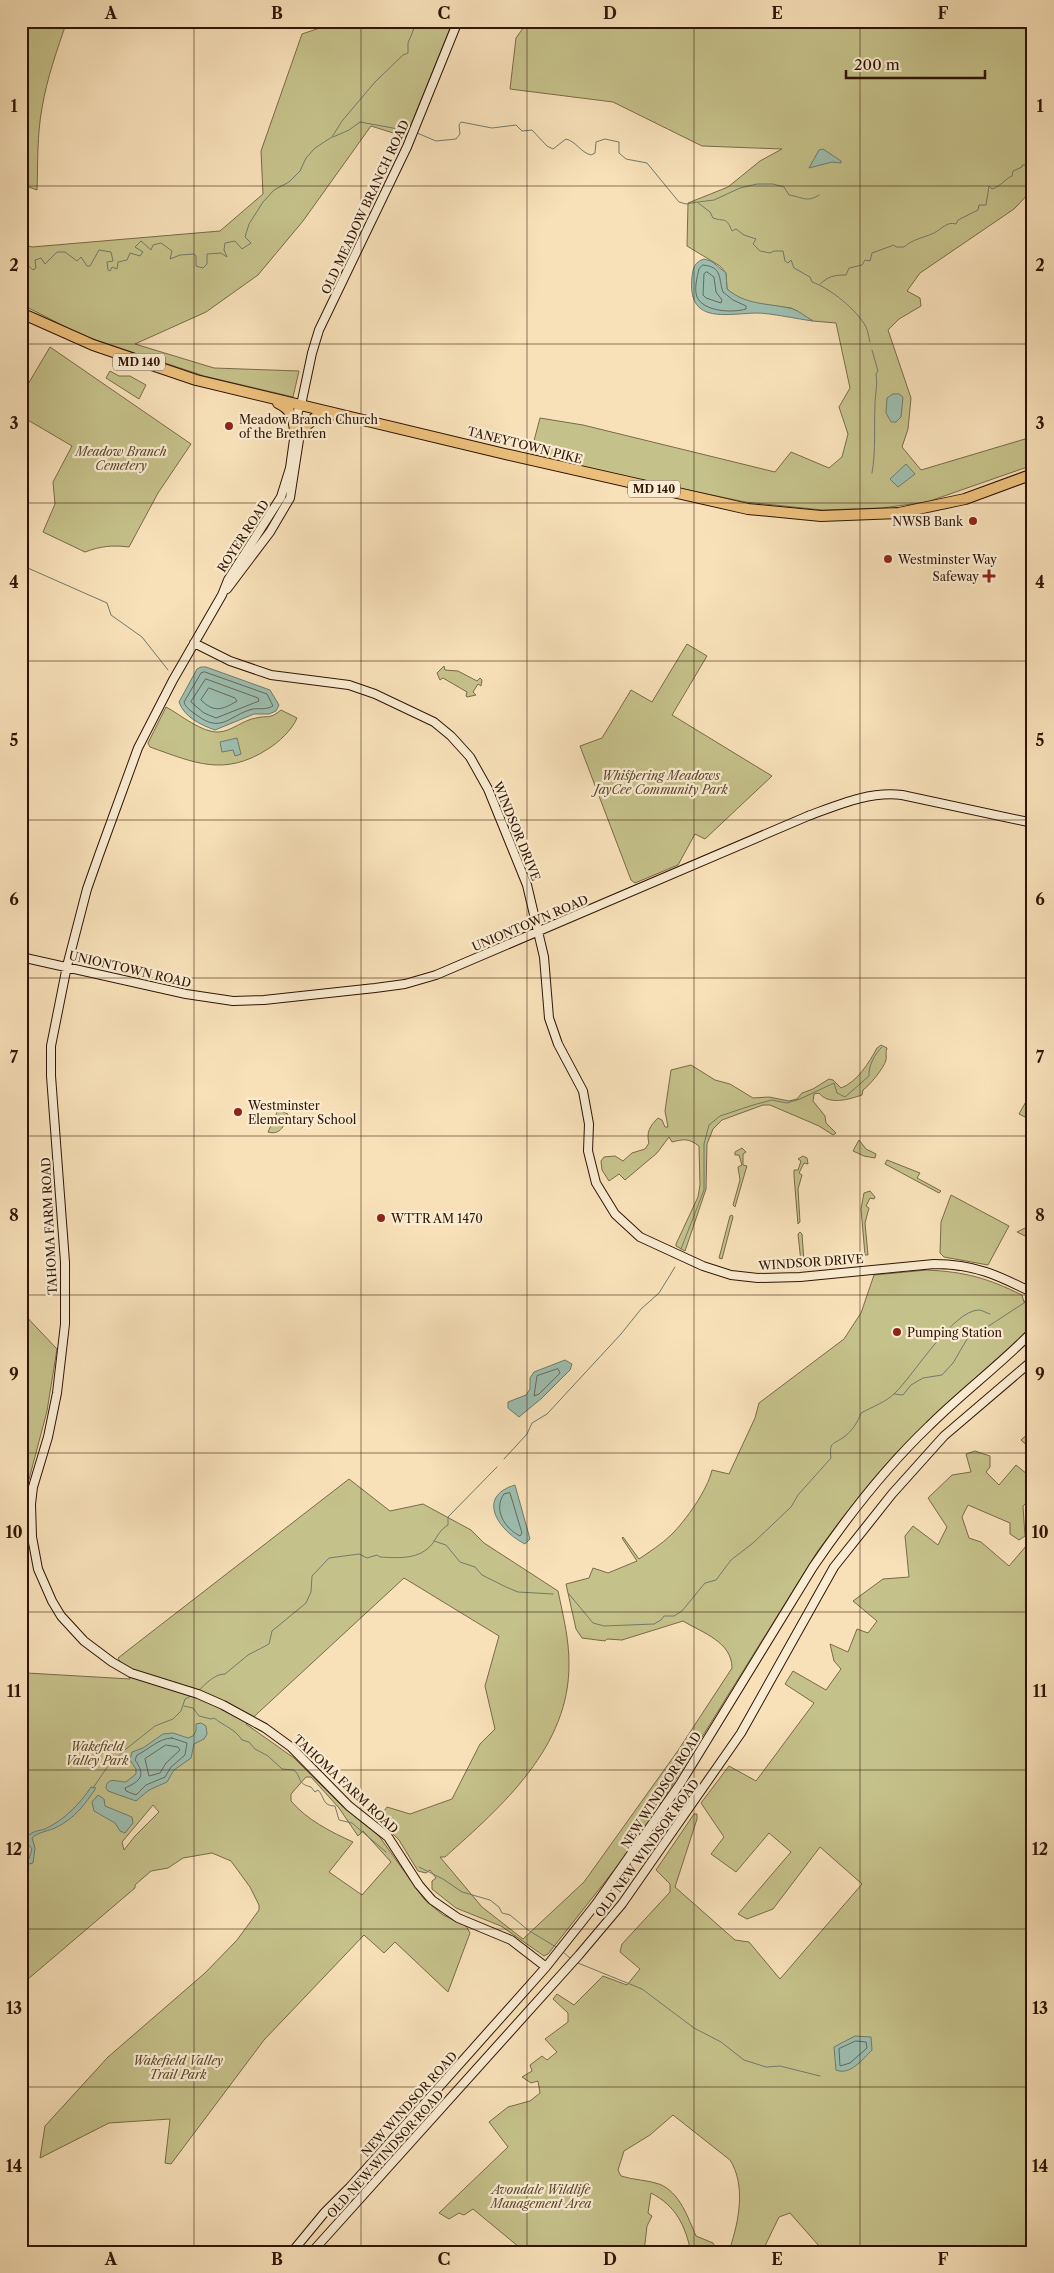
<svg xmlns="http://www.w3.org/2000/svg" width="1054" height="2273" viewBox="0 0 1054 2273" font-family="'Libre Caslon Text',serif">
<rect width="100%" height="100%" fill="#f8e1b9"/>
<filter id="stains"><feTurbulence type="fractalNoise" baseFrequency=".004" numOctaves="4"/><feColorMatrix values="0 0 0 0 .2 0 0 0 0 .09 0 0 0 0 .02 0 0 0 .5 -.17"/></filter>
<radialGradient id="worn" r=".72"><stop offset=".6" stop-color="#630" stop-opacity="0"/><stop offset="1" stop-color="#630" stop-opacity=".3"/></radialGradient>
<path fill="#c5c18a" stroke="#7a6a48" fill-rule="evenodd" d="M21 21H67C57 50 47 78 42 108 37 135 38 162 37 190L21 184Z
M340 21H453L406 137 371 126 303 221 258 275 206 312 135 344 214 368 299 371 293 397 204 376 81 335 21 304V244L32 247 220 231 263 194 261 151 302 34Z
M528 21H1033V189L1014 209 920 273 907 291 920 298 921 306 899 319 888 330 911 398 908 429 902 447 921 470 1025 439 1033 455V465L927 502 882 508 823 510 745 502 530 456 540 418 583 425 775 472 791 452 829 468 842 457 848 434 839 407 850 388 836 323 813 321 791 308 752 303 736 296 727 289 726 273 720 266 687 246 688 203 728 187 760 161 782 149 702 146 613 102 510 89 516 38Z
M50 347 191 444 158 493 129 547C112 545 101 546 85 552L43 532 55 504 53 482 72 446 21 416V396Z
M110 371 119 376H130L146 385 139 399 106 378Z
M687 644 707 656 672 715 772 776 705 839 695 834 678 865 635 883 631 880 580 746 602 738 631 690 652 702Z
M444 666 445 670 458 671 477 681 480 678 482 680 481 686 478 684 473 692 476 695 467 697 466 696 467 692 443 678 440 680 437 673Z
M166 707C181 715 202 733 219 732 232 731 243 720 256 718 268 715 269 720 281 710L297 718C292 730 279 742 268 749 224 777 195 763 150 747L148 743Z
M881 1045 887 1048C885 1053 887 1056 886 1060 884 1068 869 1086 863 1090L862 1095C850 1099 829 1106 819 1093L814 1094 813 1101 825 1116 826 1123 836 1133 833 1135 819 1126 770 1105H763L722 1120 713 1129 707 1144 706 1189 685 1251 676 1246V1244L698 1197 700 1185 699 1146C688 1138 684 1139 672 1142L669 1137 657 1153 625 1180 619 1174 609 1181 602 1170 601 1161 604 1157 615 1156 623 1161 632 1153 645 1149 649 1143C646 1132 650 1126 658 1118L662 1120 665 1127H668L665 1111 671 1070 691 1065 715 1080 730 1084 753 1098 769 1097 789 1101 797 1099 802 1093 813 1089 829 1079 833 1080 841 1088C857 1082 869 1063 877 1048Z
M1033 1089V1121L1019 1114Z
M278 1110 288 1114C285 1124 281 1136 268 1132Z
M859 1140 866 1149 876 1154 875 1158 864 1156 853 1151Z
M742 1148 746 1152 743 1154V1165L747 1166 746 1169 735 1207 733 1205 740 1180 738 1167 742 1165 739 1155H735V1152Z
M803 1156 807 1158 808 1164 804 1163 799 1173 802 1175 798 1189 800 1222 798 1224 794 1176V1170H798L801 1161 798 1159Z
M887 1160 920 1173 917 1178 941 1191 939 1193 885 1164Z
M870 1191 875 1197 874 1199 870 1198 866 1206 869 1208 865 1223 868 1255H865L861 1209 864 1193Z
M951 1195 1009 1226 988 1265 944 1257 940 1253 941 1222Z
M732 1215 733 1217 722 1259 719 1258 730 1216Z
M1033 1224V1240L1017 1232Z
M800 1232 802 1234 804 1262H801L798 1234Z
M927 1270C966 1272 987 1278 1022 1295L1024 1302 1029 1296 1033 1298V1326C993 1367 947 1402 906 1443 873 1476 845 1514 817 1552L638 1840 548 1954 544 1956 501 1926 456 1908 432 1889V1881L436 1878 430 1870 426 1873 418 1871 399 1840 378 1819 387 1807 410 1814 452 1799 480 1744 495 1729 485 1686 499 1636 404 1578 246 1724 294 1758 342 1806 379 1836 424 1899 443 1915 466 1926 470 1933 448 1992 395 1942 384 1953 364 1935 264 2040 171 2164 165 2163 170 2119 109 2123 40 2158 45 2126 108 2057 205 1973 237 1940 259 1910V1905L250 1887 231 1861 212 1853 183 1858 168 1868 151 1871 135 1885V1888L21 1985V1669L27 1673 130 1679 118 1658 349 1479 390 1511 423 1504 471 1530 484 1543 558 1591C563 1615 569 1639 569 1663 570 1747 502 1806 445 1857H440L482 1907 523 1939 584 1882 677 1752 732 1668C732 1642 703 1633 683 1621L622 1640 607 1639 605 1641 582 1638 576 1629 566 1584 589 1578 593 1568 608 1573 637 1561 622 1538 623 1537 639 1559C649 1552 662 1544 671 1535 686 1520 707 1491 712 1470L729 1474 755 1418 759 1403 844 1339 861 1313 874 1275ZM306 1777H311L339 1808 358 1836 363 1831 391 1862 362 1895 329 1872 353 1842C331 1832 307 1820 291 1801V1794ZM153 1805 159 1812 135 1836 124 1850 122 1842Z
M21 1311 57 1349 47 1411 27 1487 25 1522 21 1526Z
M1033 1429V1451L1021 1440Z
M975 1451 990 1456V1467L986 1472 999 1485 1016 1465 1033 1479V1497L1023 1506 1025 1536 1019 1540 1010 1534V1523L968 1505 962 1517 969 1538 981 1542 1009 1566 1033 1538V2252H813L819 2246 790 2213 779 2217 764 2248C756 2254 738 2254 730 2248 739 2221 746 2185 730 2160L673 2115 650 2135 624 2151 618 2170 621 2176C633 2180 648 2180 659 2184 680 2192 688 2218 696 2236L713 2243 718 2252H691C685 2225 676 2206 651 2193L648 2213 652 2216 647 2226 644 2252H525L473 2209 464 2215 459 2213 449 2219 439 2213 508 2147 489 2122 508 2107 530 2101 540 2093 538 2081 531 2083 522 2077 532 2071 530 2065 542 2056 547 2060 557 2052 545 2039 568 2022V2013L553 1999 557 1994 574 2005 603 1976 627 1985 640 1969 620 1952 622 1944 670 1892V1884L656 1870 694 1814H697V1819L675 1887 735 1940 749 1942 780 1979 862 1884 820 1847 773 1909 747 1919 738 1914 791 1852 769 1833 736 1872 711 1854 724 1837 701 1803 729 1766 756 1781 814 1703 785 1684 793 1671 826 1690 841 1669 834 1661 830 1644 848 1652 857 1629 868 1633 877 1621 853 1601 883 1579 909 1577 905 1536 913 1526 938 1545 947 1527 928 1498 952 1475 971 1472 966 1454Z"/>
<path fill="#9dbeb0" stroke="#717a6c" d="M823 149 841 161V163L832 162 809 168 819 150Z
M704 259 711 261 726 273 727 289C746 305 766 303 789 308 797 309 806 317 813 321 797 319 771 313 756 313 724 314 687 324 692 277 693 267 695 262 704 259Z
M893 394H899L903 397 901 417 896 422H891L886 413 887 398Z
M906 464 915 474 898 487 890 479Z
M201 667H206L270 690 279 705 276 711 269 714H254L215 730C201 725 184 717 179 702L197 669Z
M237 738 241 754 235 756 233 750 222 752 220 742Z
M565 1360 572 1364 570 1370 542 1398 519 1417 508 1408V1402L526 1395 530 1389V1378L534 1372Z
M515 1485 530 1539 525 1544C499 1531 475 1497 515 1485Z
M201 1723 206 1726 207 1734 204 1739 194 1744 191 1758 174 1770 167 1782 149 1790 136 1801 108 1791 106 1788C107 1776 117 1782 126 1782L136 1774V1769L130 1760 132 1752 143 1748 163 1734 173 1733 188 1738 193 1736 196 1731V1724Z
M91 1787 96 1788C85 1804 75 1818 57 1827 49 1831 38 1832 32 1838L35 1848 33 1863 21 1866V1863L29 1859 32 1849 28 1844 27 1837C32 1831 38 1831 45 1829 64 1820 80 1804 91 1787Z
M98 1795 104 1799 105 1806 132 1817 133 1823 125 1833 120 1831 115 1823 94 1811 92 1802Z
M855 2036 871 2037 872 2050C863 2059 850 2076 836 2070L834 2047Z"/>
<g fill="none" stroke-linecap="round" stroke-linejoin="round">
<path stroke="#66695a" stroke-width="1" d="M703 265C723 267 718 278 723 292L733 300 746 306V309C733 313 704 312 697 297 694 289 697 277 699 269Z
M707 272 714 277 716 292 722 300 721 303 706 298 703 295 704 274Z
M205 672 267 694 273 706C266 710 260 708 253 709 231 714 222 734 198 716 193 712 186 709 184 702L201 673Z
M206 679 258 698 259 701 216 718 204 713 191 702Z
M209 688 235 698 237 701C222 710 214 713 201 700Z
M558 1369 560 1373 539 1394 534 1396 537 1376Z
M510 1493 522 1533 520 1536C504 1528 493 1509 504 1494Z
M172 1738 187 1743 185 1755 171 1767 165 1777 146 1785 136 1795 126 1791 125 1788C141 1781 146 1775 135 1760L137 1755C148 1750 159 1738 172 1738Z
M166 1745 178 1747 180 1750 166 1763 160 1773 149 1776 145 1759Z
M856 2041 866 2042 867 2048 850 2063 840 2066 839 2049Z"/>
<path stroke="#717a6c" stroke-width="1" d="M417 133 436 141 456 139 460 134 459 125 461 122 492 128 516 125 522 131 532 130 547 146 553 149 566 139C577 142 580 152 591 155L595 153 596 142 605 139 619 142V153L626 159 647 163 679 202 686 204 697 202 710 212 713 218C724 222 726 216 732 231L736 229 744 235 756 239 753 244 760 251 770 253 774 251H783L785 261 788 263 791 260 794 268 810 277 812 282C830 288 857 310 866 327 868 331 869 338 870 342
M333 137 349 130 360 122 409 131
M698 202 714 200 740 188 757 184H773L784 187 789 195C802 197 807 203 819 195
M21 256 24 262 33 270 36 268 35 260 41 258 45 264 57 252H65L77 261 81 257 87 266H90L99 250 111 252 113 261 107 262 108 270 110 271 112 267 117 269 118 262 127 260 130 253 140 256 143 252 135 247 141 241 151 250 153 245 161 243 172 251 170 259 180 255 194 254 196 256V266L203 268 207 264V254L221 253 227 257 224 250 225 243 235 241 242 249 251 243 245 237 249 224 263 202 274 190 289 182 300 171 306 158 315 148 332 137 342 121 375 82 403 55 408 53V43L417 21
M820 284C829 276 834 275 846 275L849 268 862 265 865 260 870 261 872 253 894 245 896 247H904C913 239 923 238 934 233 942 229 947 221 956 224L958 220 978 210 979 205H986L989 186 992 189C1001 186 1005 179 1012 176L1013 171 1022 167V165H1027L1032 159V155L1028 154 1027 151 1033 146
M872 473C876 450 874 428 875 405 875 394 878 384 876 374L878 371 872 350
M21 565 107 603 111 615 142 637 168 670
M681 1249 704 1190V1144L709 1125 720 1116 753 1105 772 1100 787 1103 800 1099 834 1083 837 1093 845 1097 869 1076C868 1067 875 1053 882 1047
M894 1394 903 1395 911 1385 923 1378 942 1375 953 1363 970 1334 981 1331 1027 1301
M504 1459 527 1434 532 1423 547 1414 621 1334 641 1309 659 1293 675 1267
M434 1541 446 1545 460 1562 475 1567 482 1575 506 1587 518 1592 553 1594
M569 1594 593 1623 604 1626 654 1624 661 1620 664 1616H674L682 1611 705 1583 716 1580 731 1560 753 1543 791 1507 798 1495 831 1458C829 1441 833 1445 844 1437 852 1431 858 1422 861 1413 872 1407 886 1402 895 1393 913 1376 953 1310 979 1310 982 1310 986 1313 990 1314
M198 1691C206 1684 214 1674 225 1674L248 1655 269 1644 272 1631 306 1603 311 1592 312 1576 329 1558 359 1554 367 1558 377 1555 380 1557C399 1558 420 1560 433 1543 438 1535 440 1530 448 1525V1517L497 1467
M184 1706 193 1708 199 1716 211 1719 214 1718C224 1726 235 1729 242 1740L249 1742 255 1749 268 1756 282 1769 294 1770C303 1779 296 1783 311 1787L315 1792 318 1790C325 1797 322 1806 335 1806L339 1820 352 1823 386 1852
M93 1788 108 1766 126 1749 155 1726 173 1719 181 1711 185 1699 191 1696
M419 1867 443 1879 462 1892 490 1900 499 1907 502 1913 510 1915 528 1930 556 1947
M563 1952 570 1958
M578 1963 642 1989 694 2028 721 2042 744 2060 766 2067 780 2066 820 2076"/>
<g stroke="#301405" stroke-width="10">
<path id="secondary" d="M458 21 407 147 319 330 312 353 301 405 298 411 290 468 281 497 228 580 222 595 173 680 138 748 99 855 87 889 67 966 51 1046V1076L65 1262V1324L57 1393 48 1437 33 1487 31 1504 32 1537 38 1569 52 1601 61 1616 84 1641 112 1662 131 1673 198 1694 223 1705 265 1728 291 1747 349 1806 388 1837 419 1885 432 1900 458 1918 511 1940 546 1967
M227 589 270 532 290 498 301 427
M194 643 230 661 271 675 349 685 375 694 434 722 451 736 470 757 488 789 527 885 544 957 549 1018 558 1044 583 1091 589 1124 588 1151 596 1183 615 1214 640 1237 703 1266 731 1275 758 1278 800 1277 934 1264C974 1264 998 1275 1033 1293
M21 957 186 994 233 1001 264 1000 375 988 405 984 436 975 808 816C838 805 869 791 902 795L1033 823
M292 2252 325 2212 350 2187 546 1967 596 1904 680 1784 813 1567C847 1517 885 1468 929 1426 962 1393 1000 1365 1033 1331
M312 2252 579 1955 622 1904 741 1733 834 1567 892 1494 944 1436 1033 1360"/>
</g>
<g stroke="#301405" stroke-width="12">
<path id="highway" d="M21 313 93 345 196 380 505 454 748 509 821 516 899 513 965 499 1033 474
M278 403C291 409 294 418 295 432
M300 431 316 417 331 415"/>
</g>
<use href="#secondary" stroke="#faecd2" stroke-width="8"/>
<use href="#highway" stroke="#ecc07c" stroke-width="10"/>
</g>
<path fill="none" stroke="#301405" stroke-width="1" stroke-opacity="0.55" d="M194 21V2252M361 21V2252M527 21V2252M694 21V2252M860 21V2252M21 186H1033M21 344H1033M21 503H1033M21 661H1033M21 820H1033M21 978H1033M21 1136H1033M21 1295H1033M21 1453H1033M21 1612H1033M21 1770H1033M21 1929H1033M21 2087H1033"/>
<g fill="#8f2418" stroke="#faecd2" stroke-width="2">
<circle cx="229" cy="426" r="5"/>
<circle cx="973" cy="521" r="5"/>
<circle cx="888" cy="559" r="5"/>
<path d="M986.5 568.5h5v5h5v5h-5v5h-5v-5h-5v-5h5z"/>
<circle cx="238" cy="1112" r="5"/>
<circle cx="381" cy="1218" r="5"/>
<circle cx="897" cy="1332" r="5"/>
</g>
<g text-anchor="middle" dominant-baseline="central" stroke-width="4.5" stroke-linejoin="round" paint-order="stroke">
<g fill="#faecd2" stroke="#6d5542" stroke-width="1">
<rect x="113" y="353.5" width="52" height="17" rx="4"/>
<rect x="628" y="480.5" width="52" height="17" rx="4"/>
</g>
<g font-size="11" font-weight="bold" fill="#301405">
<text x="139" y="362">MD 140</text>
<text x="654" y="489">MD 140</text>
</g>
<g font-size="12" fill="#301405" stroke="#faecd2">
<text transform="translate(365 207) rotate(-65)">OLD MEADOW BRANCH ROAD</text>
<text transform="translate(525 445) rotate(14)">TANEYTOWN PIKE</text>
<text transform="translate(243 536) rotate(-57)">ROYER ROAD</text>
<text transform="translate(517 831) rotate(68)">WINDSOR DRIVE</text>
<text transform="translate(530 923) rotate(-23)">UNIONTOWN ROAD</text>
<text transform="translate(130 969) rotate(13)">UNIONTOWN ROAD</text>
<text transform="translate(49 1226) rotate(-93)">TAHOMA FARM ROAD</text>
<text transform="translate(811 1262) rotate(-4)">WINDSOR DRIVE</text>
<text transform="translate(346 1784) rotate(43)">TAHOMA FARM ROAD</text>
<text transform="translate(661 1790) rotate(-57)">NEW WINDSOR ROAD</text>
<text transform="translate(647 1848) rotate(-54)">OLD NEW WINDSOR ROAD</text>
<text transform="translate(409 2104) rotate(-48)">NEW WINDSOR ROAD</text>
<text transform="translate(385 2154) rotate(-48)">OLD NEW WINDSOR ROAD</text>
</g>
<g font-size="12" fill="#301405" stroke="#faecd2" text-anchor="start">
<text x="239" y="419">Meadow Branch Church<tspan x="239" dy="14">of the Brethren</tspan></text>
<text x="963" y="521" text-anchor="end">NWSB Bank</text>
<text x="898" y="559">Westminster Way</text>
<text x="979" y="576" text-anchor="end">Safeway</text>
<text x="248" y="1105">Westminster<tspan x="248" dy="14">Elementary School</tspan></text>
<text x="391" y="1218">WTTR AM 1470</text>
<text x="907" y="1332">Pumping Station</text>
</g>
<g font-size="12" font-style="italic" fill="#5d482d" stroke="#faecd2">
<text x="121" y="451">Meadow Branch<tspan x="121" dy="14">Cemetery</tspan></text>
<text x="661" y="775">Whispering Meadows<tspan x="661" dy="14">JayCee Community Park</tspan></text>
<text x="97" y="1746">Wakefield<tspan x="97" dy="14">Valley Park</tspan></text>
<text x="178" y="2060">Wakefield Valley<tspan x="178" dy="14">Trail Park</tspan></text>
<text x="541" y="2189">Avondale Wildlife<tspan x="541" dy="14">Management Area</tspan></text>
</g>
</g>
<rect width="1054" height="2273" fill="none" stroke="#f8e1b9" stroke-width="55"/>
<path d="M846 70v8h139v-8" fill="none" stroke="#301405" stroke-width="2.5"/>
<text x="854" y="70" font-size="15" fill="#301405" stroke="#faecd2" stroke-width="4" paint-order="stroke">200 m</text>
<rect x="28" y="28" width="998" height="2218" fill="none" stroke="#301405" stroke-width="2"/>
<g font-size="16" text-anchor="middle" font-weight="bold" fill="#301405">
<text x="111" y="19">A</text>
<text x="277" y="19">B</text>
<text x="444" y="19">C</text>
<text x="610" y="19">D</text>
<text x="777" y="19">E</text>
<text x="943" y="19">F</text>
<text x="14" y="112">1</text>
<text x="1040" y="112">1</text>
<text x="14" y="271">2</text>
<text x="1040" y="271">2</text>
<text x="14" y="429">3</text>
<text x="1040" y="429">3</text>
<text x="14" y="588">4</text>
<text x="1040" y="588">4</text>
<text x="14" y="746">5</text>
<text x="1040" y="746">5</text>
<text x="14" y="905">6</text>
<text x="1040" y="905">6</text>
<text x="14" y="1063">7</text>
<text x="1040" y="1063">7</text>
<text x="14" y="1221">8</text>
<text x="1040" y="1221">8</text>
<text x="14" y="1380">9</text>
<text x="1040" y="1380">9</text>
<text x="14" y="1538">10</text>
<text x="1040" y="1538">10</text>
<text x="14" y="1697">11</text>
<text x="1040" y="1697">11</text>
<text x="14" y="1855">12</text>
<text x="1040" y="1855">12</text>
<text x="14" y="2014">13</text>
<text x="1040" y="2014">13</text>
<text x="14" y="2172">14</text>
<text x="1040" y="2172">14</text>
<text x="111" y="2265">A</text>
<text x="277" y="2265">B</text>
<text x="444" y="2265">C</text>
<text x="610" y="2265">D</text>
<text x="777" y="2265">E</text>
<text x="943" y="2265">F</text>
</g>
<rect width="100%" height="100%" filter="url(#stains)"/>
<rect width="100%" height="100%" fill="url(#worn)"/>
</svg>
